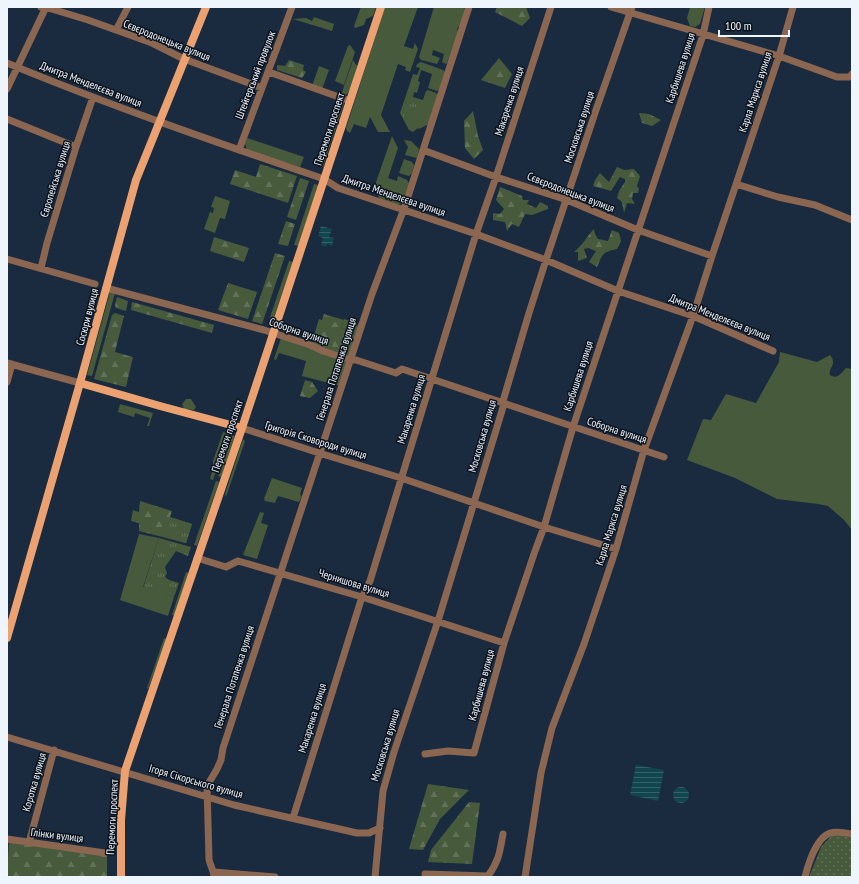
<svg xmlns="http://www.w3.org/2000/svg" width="859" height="884" viewBox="0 0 859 884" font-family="'PT Sans Narrow',sans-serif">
<defs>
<pattern id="forest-firs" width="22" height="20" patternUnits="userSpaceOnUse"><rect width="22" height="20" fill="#475a3c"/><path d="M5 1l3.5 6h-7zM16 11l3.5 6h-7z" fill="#627259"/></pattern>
<pattern id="park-tufts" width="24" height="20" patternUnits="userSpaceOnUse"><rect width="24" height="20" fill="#475a3c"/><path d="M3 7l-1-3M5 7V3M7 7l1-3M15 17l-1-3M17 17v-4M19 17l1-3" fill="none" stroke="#627259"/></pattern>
<pattern id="garden-dots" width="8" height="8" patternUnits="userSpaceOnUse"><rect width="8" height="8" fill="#475a3c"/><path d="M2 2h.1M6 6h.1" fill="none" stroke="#627259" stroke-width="1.8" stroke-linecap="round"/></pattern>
<pattern id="water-rules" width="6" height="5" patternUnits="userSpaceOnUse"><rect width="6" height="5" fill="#12464e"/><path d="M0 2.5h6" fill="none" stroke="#356168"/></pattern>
</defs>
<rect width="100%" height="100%" fill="#1a2b40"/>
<path fill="#475a3c" d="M361 7H376L373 16 366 19 364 25 355 28 354 26Z
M385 7H418L404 46 413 49 415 43 418 49 410 72 405 70 406 67 398 64 381 115 390 132H378L370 117 366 128 354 124 350 133 347 131 346 128Z
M434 7H464L465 10 460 27H458L457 30 459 31 447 63 446 64 442 62 444 54 433 50 432 55 440 58 437 64 421 60 419 57Z
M690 7H705L700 24 695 27 690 26 687 18Z
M314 17 334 24 332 31 293 19 306 18 312 21Z
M350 45 355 52 344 85 335 81 348 46Z
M353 60 357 66C354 75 352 91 345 96L341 95Z
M421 62 443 70 445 72 439 90 437 91 428 88 432 74 421 70 418 81 420 82 417 93 414 92 413 97 423 100 426 91 428 90 436 93 438 95 429 124 419 129 418 128 413 132 409 130 400 113 413 74 417 75 420 68 416 67 417 64Z
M319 66 329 70 322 89 312 86Z
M342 101 344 103 343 106 323 167 320 166Z
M392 136 398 148 388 178 397 181 398 176 407 180 409 183 402 203 398 205 380 199 374 188Z
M247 138 304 157 300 167 247 150 245 143Z
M404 140 411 141 419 149 417 158 405 155 408 147Z
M404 159 412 162 414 165 412 173 409 176 399 173Z
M314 184 319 185 298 246 294 245Z
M215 196 230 201 225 219 220 218 215 233 204 229 210 212 213 213 214 208 211 207Z
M289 261 293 262 273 321 269 320Z
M110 292 115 293 92 376 87 375Z
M344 319 361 324 350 357 339 353 347 330 341 328Z
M281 338 347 360 340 386 302 376 306 361 279 353 276 360 274 359Z
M780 352 817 362 830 355C838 365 828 367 830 375 837 380 841 373 846 368L852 369V530L844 520 828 506 818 504 777 499 735 478 687 460 703 419 711 420 726 394 756 403 779 362Z
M186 399H191L196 407 194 410 184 409 182 404Z
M120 404 153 413 149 426H147L150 418 135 413 134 417 118 412Z
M223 432 229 434 213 480 210 479 213 469V461Z
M232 435 235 436 221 477 218 476Z
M243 439 245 441 226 497 225 494Z
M272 478 302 488 300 495 302 496 299 502 278 496 275 503 265 501 264 499Z
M216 481 219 482 197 546 194 545Z
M260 512 264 513 261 523 268 525 257 559 243 555Z
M139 534 159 538 143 587 174 597 168 616 120 600Z
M186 572 189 573 175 616 172 615Z
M164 638 167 639 148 689 147 688Z"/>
<path fill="url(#forest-firs)" d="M497 7H526L530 18 522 26 495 12Z
M499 58 512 74 505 88 481 80Z
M289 60 304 65 303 70 306 72 302 78 277 70V65L285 66Z
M473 111 478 136 483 150 474 159 465 148 464 121Z
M639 113 649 114 661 120 652 126 642 123Z
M260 164 297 176 288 203 230 184 235 170 256 177Z
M617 167 624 170 634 169 640 176 637 186 639 189 638 193H633L632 199 635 204 627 203 624 213 622 202 617 198 619 191 625 182V179L620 177 611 191 593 186 595 180 600 173 609 182Z
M300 178 309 181 296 220 287 217Z
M500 187 522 196 523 200H529L527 204 536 208 540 202 548 206V209L532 215 525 214 519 227 512 224 507 231 505 222 493 220V213L500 214 504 209 496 200Z
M286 221 295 224 288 246 278 244Z
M594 229 595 234 598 239 608 241 612 230 619 233 621 241 617 249C603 252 603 253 597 267L589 262 596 251 588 248 584 249 587 258 578 261V252H574C583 245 586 237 594 229Z
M214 237 249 248 244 262 210 251Z
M275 253 285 256 262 324 252 321Z
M228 283 257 292 248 319 218 310Z
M117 297 128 301 126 311 116 308 115 305Z
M132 302 214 325 212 333 131 310Z
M115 313 124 316 115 352 133 357 126 387 94 379 112 315Z
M324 314 344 320 341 328 347 330 339 353 317 346 312 342 319 319 322 320Z
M305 380 312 382 318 391 310 398 300 396Z
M140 501 172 511 170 517 192 524 186 543 139 531V523L131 521 133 510 139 512Z
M428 784 469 790 440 819 423 850 409 849Z
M469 802 480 803 472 864 428 862 431 850Z
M9 842 107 855V877H7Z"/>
<path fill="url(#park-tufts)" d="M411 101 420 104 413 123 405 121 401 113 403 107 409 109Z
M325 315 338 319 337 322 322 326 321 325Z
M170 517 192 524 186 543 164 537Z
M251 537 259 540 253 556 245 553Z
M159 538 191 547 188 556 176 551 165 567 167 573 165 577 169 580 179 583 174 597 143 588Z"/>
<path fill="url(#garden-dots)" d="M832 835 852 837V877H809L821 847Z"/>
<path fill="url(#water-rules)" d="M321 226 332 229 329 237 334 238 332 246 327 244 326 247 321 245 323 238 318 236Z
M636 765 664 770 658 801 630 795Z
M673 795a8 8 0 1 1 16 0a8 8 0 1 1-16 0Z"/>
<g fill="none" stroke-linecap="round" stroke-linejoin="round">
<path stroke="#8b6650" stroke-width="7" d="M41 7H45L88 20 152 43 184 59 262 88
M611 7 779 56 837 77H850L852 74
M116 30 128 7
M7 63C111 106 218 143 324 179L338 188 476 234 546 260 618 291 693 316 773 351
M269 72 350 101
M7 89 46 7
M7 119 76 147
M239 150 292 7
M423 150 496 177 567 200 638 230 712 256
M736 184 778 197 815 205 852 220
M7 259 95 284
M41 268 47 243 76 147 93 97
M106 288 264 330 310 345 323 351 351 360H356L396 373 402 369 664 457
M7 363 80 383
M7 382 12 364
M242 428 319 453 401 478 544 527 616 549
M197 558 226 567 238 561 362 597 504 643
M7 737 234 805 357 833H369L380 828
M425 754 448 751 474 753 504 643 535 551 544 527 573 427 703 35 709 7
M293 818 361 600 370 581 476 234 496 177 551 7
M7 839 105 853
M29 843 54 750
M214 872 275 877
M425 874 488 876C499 861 500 851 503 834
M214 877C214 870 210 866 209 859L207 786 217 769 221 760 223 748 372 294 405 206 469 7
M375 877 383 791 394 752 438 621 504 404 503 401 529 313 546 260 596 110 632 7
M525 877 541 773 552 728 584 644 616 549 644 450 693 316 712 256 779 56 793 7
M805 877C808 865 816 838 830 833 837 831 845 833 852 834"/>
<path stroke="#eca171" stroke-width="8" d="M80 383 160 406 242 428
M7 638 80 383 136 180 206 7
M121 877V820L125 771 242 428 381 7"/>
</g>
<g text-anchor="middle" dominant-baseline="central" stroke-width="3" stroke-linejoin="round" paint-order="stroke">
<g font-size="11" fill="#eef5fd" stroke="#0c131d">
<text transform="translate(167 40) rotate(22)">Сєвєродонецька вулиця</text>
<text transform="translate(680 68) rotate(-72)">Карбишева вулиця</text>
<text transform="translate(255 75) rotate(-69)">Штейгерський провулок</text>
<text transform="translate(91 84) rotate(21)">Дмитра Менделєєва вулиця</text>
<text transform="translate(755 92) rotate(-72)">Карла Маркса вулиця</text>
<text transform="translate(509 101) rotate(-72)">Макаренка вулиця</text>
<text transform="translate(579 127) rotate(-72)">Московська вулиця</text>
<text transform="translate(329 129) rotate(-72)">Перемоги проспект</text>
<text transform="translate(55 179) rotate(-73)">Європейська вулиця</text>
<text transform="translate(571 192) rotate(21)">Сєвєродонецька вулиця</text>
<text transform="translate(394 195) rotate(19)">Дмитра Менделєєва вулиця</text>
<text transform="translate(87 317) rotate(-75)">Сосюри вулиця</text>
<text transform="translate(720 317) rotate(22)">Дмитра Менделєєва вулиця</text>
<text transform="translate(299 331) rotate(19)">Соборна вулиця</text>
<text transform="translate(336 369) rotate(-72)">Генерала Потапенка вулиця</text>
<text transform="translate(578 376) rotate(-72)">Карбишева вулиця</text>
<text transform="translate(411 409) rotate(-73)">Макаренка вулиця</text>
<text transform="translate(617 430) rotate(18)">Соборна вулиця</text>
<text transform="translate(227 436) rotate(-71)">Перемоги проспект</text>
<text transform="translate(482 436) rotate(-74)">Московська вулиця</text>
<text transform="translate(316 440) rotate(17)">Григорія Сковороди вулиця</text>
<text transform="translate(611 525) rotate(-73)">Карла Маркса вулиця</text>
<text transform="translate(354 583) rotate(17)">Чернишова вулиця</text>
<text transform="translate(234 677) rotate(-72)">Генерала Потапенка вулиця</text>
<text transform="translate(481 685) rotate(-75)">Карбишева вулиця</text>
<text transform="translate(312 718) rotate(-73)">Макаренка вулиця</text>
<text transform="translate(385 745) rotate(-73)">Московська вулиця</text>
<text transform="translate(196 781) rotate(16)">Ігоря Сікорського вулиця</text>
<text transform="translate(34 782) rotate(-74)">Коротка вулиця</text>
<text transform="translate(112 817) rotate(-87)">Перемоги проспект</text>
<text transform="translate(57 835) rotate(7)">Глінки вулиця</text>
</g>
</g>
<rect width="859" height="884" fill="none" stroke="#eef5fd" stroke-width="16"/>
<path d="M719 30v6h70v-6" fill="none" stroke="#eef5fd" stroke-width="2"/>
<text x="725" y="30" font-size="12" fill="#eef5fd" stroke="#0c131d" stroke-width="3" paint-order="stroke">100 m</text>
</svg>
